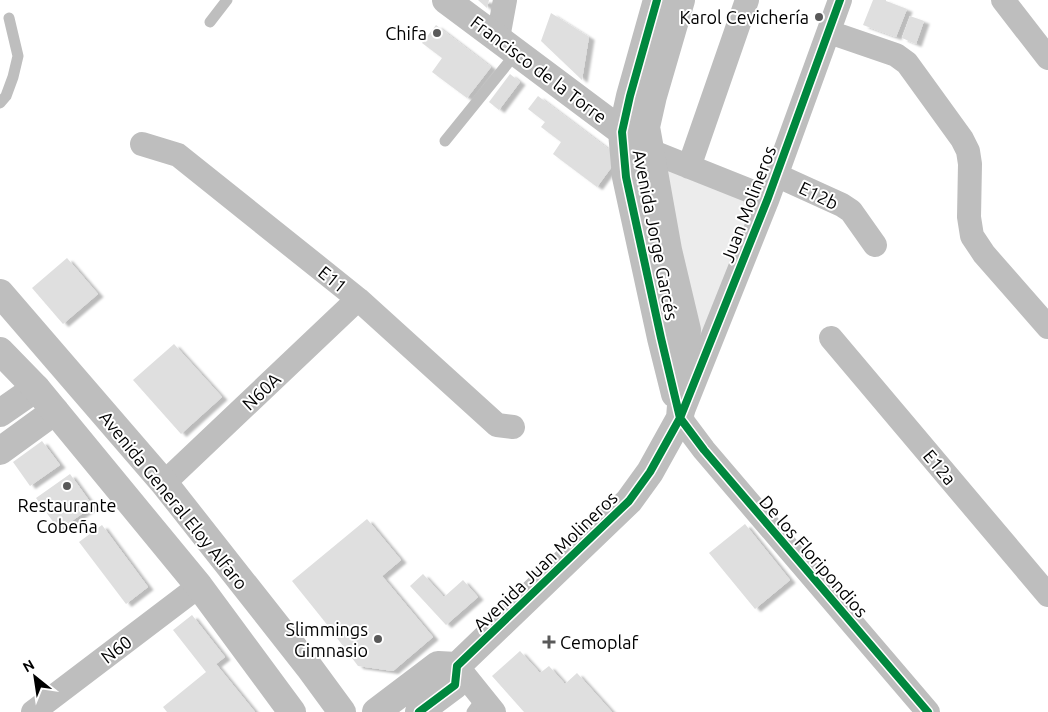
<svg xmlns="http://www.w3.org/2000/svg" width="1048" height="712" viewBox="0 0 1048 712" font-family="Ubuntu,sans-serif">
<defs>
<filter id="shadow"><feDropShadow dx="5.5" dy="3" stdDeviation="1" flood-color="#0004"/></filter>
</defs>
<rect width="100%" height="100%" fill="#fff"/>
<path fill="#ececec" d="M650 151 768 198 687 396Z"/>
<path fill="#dfdfdf" filter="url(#shadow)" d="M478 0H489L487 8Z
M873 0H886V1L907 9 896 37 863 25Z
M551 13 589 37 582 80 541 41Z
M910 16 924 21 916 44 902 38Z
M436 25 491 67 467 98 432 72 442 58 422 43Z
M510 74 520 82 499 110 489 102Z
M538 96 619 157 597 187 553 154 561 142 541 127 545 122 528 109Z
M67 258 98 294 63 324 32 288Z
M174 344 222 397 181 434 133 380Z
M42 441 60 465 30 486 13 462Z
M70 474 93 506 59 530 36 498Z
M367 519 401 560 382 576 433 637 393 671 358 666 325 622 292 581Z
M745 524 790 580 755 609 709 553Z
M102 525 148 587 126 604 79 542Z
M423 574 444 597 463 580 478 597 446 625 410 586Z
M192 615 225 657 216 664 255 712H167L163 707 206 672 173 630Z
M520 651 540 673 549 666 565 684 577 673 612 712H524L492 676Z"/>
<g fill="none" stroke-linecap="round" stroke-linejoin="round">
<path stroke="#bebebe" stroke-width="11" d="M210 22 227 0
M0 103 6 96 13 77 18 56 9 18
M445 141 517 52
M472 712 482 698"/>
<path stroke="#bebebe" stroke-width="24" d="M840 0 768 198 680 418 704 450 928 712
M1003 0 1048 58
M829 32 896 55 907 63 915 74 962 139 968 151 970 164 969 217 972 236 984 254 1048 327
M498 38 505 0
M142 144 178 155 358 299 497 425 513 427
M650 151 768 198
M689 167 747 0
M776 175 842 205 851 211 875 245
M831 338 1048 595
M164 483 358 299
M457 666 494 712
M33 712 199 586"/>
<path stroke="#bebebe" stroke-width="28" d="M446 0 636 142
M657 0 630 96 622 132 626 177 661 338 675 394
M0 413 36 388
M0 451 55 411
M376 712 438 665 457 666
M419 712 455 685 457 666 629 501 650 472 680 418 687 330 668 250 646 127 653 96 681 0"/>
<path stroke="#bebebe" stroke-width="28" d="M0 293 164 483 309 667 342 712
M0 351 36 388 199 586 292 712"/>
<g stroke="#fff" stroke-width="11">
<path id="cycleway" d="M657 0 630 96 622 132 626 177 661 338 680 418 704 450 928 712
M419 712 455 685 457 666 629 501 650 472 680 418 768 198 840 0"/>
</g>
<use href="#cycleway" stroke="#00873e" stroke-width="8"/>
</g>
<g fill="#595959" stroke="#fff" stroke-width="2">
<circle cx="819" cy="17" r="5"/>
<circle cx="437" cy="33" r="5"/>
<circle cx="67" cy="486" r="5"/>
<circle cx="378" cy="639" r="5"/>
<path d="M546.5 634.5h5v5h5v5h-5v5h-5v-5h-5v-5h5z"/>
</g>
<g text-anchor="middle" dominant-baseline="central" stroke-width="4" stroke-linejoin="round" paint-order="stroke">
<g font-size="18" fill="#000" stroke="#fff" text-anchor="end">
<text x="809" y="17">Karol Cevichería</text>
<text x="427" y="33">Chifa</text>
<text x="67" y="505" text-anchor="middle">Restaurante<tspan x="67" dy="21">Cobeña</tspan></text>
<text x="368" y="629">Slimmings<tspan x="368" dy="21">Gimnasio</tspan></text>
<text x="560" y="642" text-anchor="start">Cemoplaf</text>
</g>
<g font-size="18" fill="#000" stroke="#fff">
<text transform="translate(539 69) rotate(37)">Francisco de la Torre</text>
<text transform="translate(819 195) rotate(26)">E12b</text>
<text transform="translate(748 204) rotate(-69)">Juan Molineros</text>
<text transform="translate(656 235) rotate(79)">Avenida Jorge Garcés</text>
<text transform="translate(333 279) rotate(39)">E11</text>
<text transform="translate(261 391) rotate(-43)">N60A</text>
<text transform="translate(940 467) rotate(50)">E12a</text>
<text transform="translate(174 500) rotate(51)">Avenida General Eloy Alfaro</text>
<text transform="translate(814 556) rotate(49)">De los Floripondios</text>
<text transform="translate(545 561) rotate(-44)">Avenida Juan Molineros</text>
<text transform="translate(116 649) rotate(-37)">N60</text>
</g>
</g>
<g transform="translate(35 677) rotate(330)" stroke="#ffffff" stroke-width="4" paint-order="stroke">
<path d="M0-4L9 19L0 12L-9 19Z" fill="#000000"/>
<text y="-8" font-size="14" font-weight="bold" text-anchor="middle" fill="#000000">N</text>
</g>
</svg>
